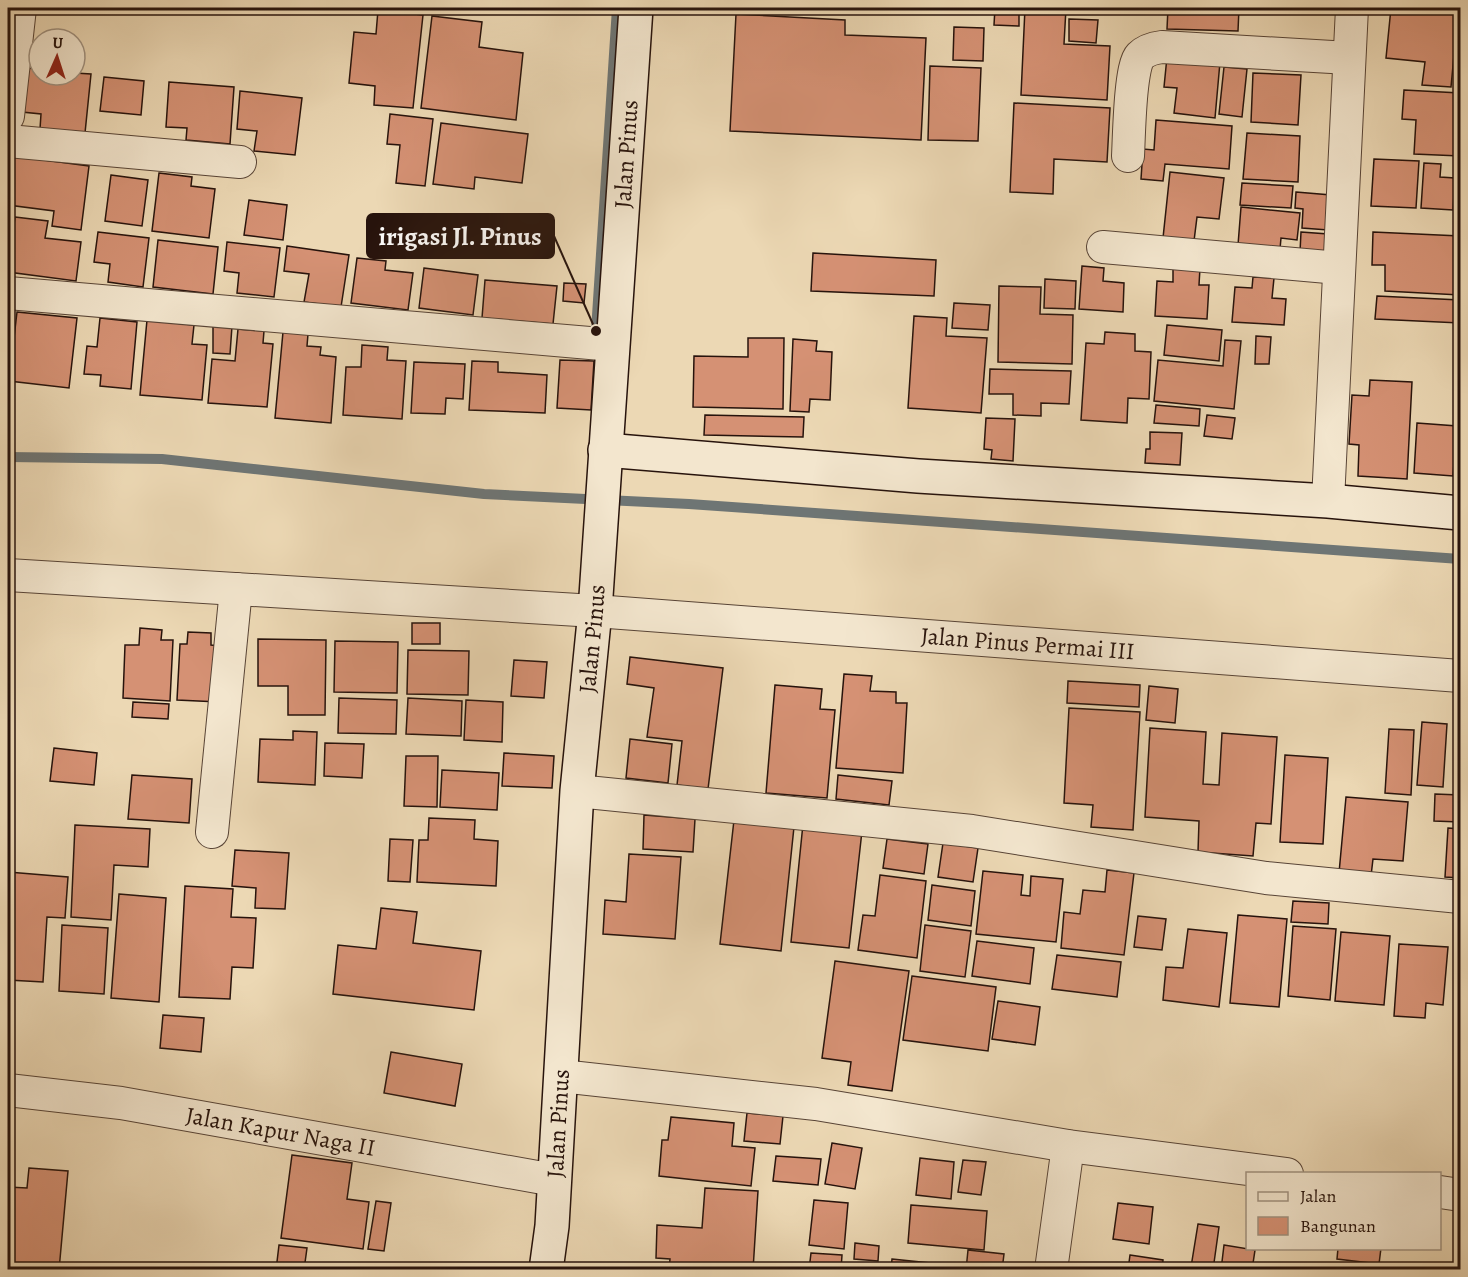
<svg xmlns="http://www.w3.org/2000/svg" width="1468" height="1277" viewBox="0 0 1468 1277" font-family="Alegreya,serif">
<rect width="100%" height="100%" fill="#ecd8b4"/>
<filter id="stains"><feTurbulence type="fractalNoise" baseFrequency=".00333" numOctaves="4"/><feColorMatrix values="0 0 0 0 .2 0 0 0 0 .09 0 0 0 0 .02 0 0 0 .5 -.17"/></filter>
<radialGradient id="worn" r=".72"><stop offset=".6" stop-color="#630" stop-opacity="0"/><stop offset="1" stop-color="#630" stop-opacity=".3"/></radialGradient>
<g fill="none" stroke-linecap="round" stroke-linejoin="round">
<path stroke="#6e7574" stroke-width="10" d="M596 331 617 8
M8 457 162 459 484 494 689 504 1460 559"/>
</g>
<path fill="#d59174" stroke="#27130c" stroke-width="1.5" d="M446 8H473L472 13Z
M995 8H1019V26L994 25Z
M1025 8H1066L1064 44 1110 46 1107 100 1021 95Z
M1168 8H1239L1238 31 1167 29Z
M1391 8 1458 12 1451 87 1422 85 1425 62 1386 58Z
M378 10 423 15 413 108 374 105 375 86 349 83 354 32 376 34Z
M736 14 845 20V35L926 38 921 140 730 131Z
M432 16 482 22 479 47 523 53 516 120 421 108Z
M1069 19 1098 20 1096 43 1069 41Z
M954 27 984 28 983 61 953 60Z
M1460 33V84L1458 83Z
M1167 57 1220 62 1215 118 1174 113 1177 88 1164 87Z
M930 66 981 68 978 141 928 140Z
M1224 67 1247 69 1242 117 1219 114Z
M26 68 39 69V75H75V73L91 74 85 133 40 129 41 114 22 112Z
M1253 73 1301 75 1298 125 1251 122Z
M104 77 144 81 141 115 100 111Z
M169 82 234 87 230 144 186 140 187 128 166 127Z
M1404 90 1460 93V156L1414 154 1416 120 1402 119Z
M240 91 302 98 295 155 254 151 257 131 237 129Z
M1014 103 1110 108 1107 162 1054 159 1053 194 1010 192Z
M390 114 433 119 425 186 396 183 400 145 387 144Z
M1156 120 1232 126 1229 169 1165 164 1163 181 1141 179 1143 149 1154 150Z
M441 123 528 134 522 183 475 177 474 189 433 184Z
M1247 133 1300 136 1298 182 1243 179Z
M14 156 89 166 81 230 52 226 54 211 8 205Z
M1374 159 1419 161 1416 208 1371 206Z
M1424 163 1441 164 1440 177 1455 178 1453 210 1421 208Z
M1170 172 1224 178 1219 219 1197 217 1194 241 1163 238Z
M159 173 192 177 191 186 215 189 209 238 152 231Z
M111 175 148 180 142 226 105 221Z
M1242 183 1293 186 1291 208 1240 205Z
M1296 192 1331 195 1328 230 1302 228 1303 209 1295 208Z
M249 200 287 205 283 240 244 235Z
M1241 207 1300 213 1297 240 1281 238 1280 249 1238 245Z
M15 217 48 221 45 238 81 242 76 281 8 272Z
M98 232 149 238 143 287 108 282 110 264 94 262Z
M1301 232 1328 234 1326 254 1300 252Z
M1373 232 1460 236V295L1385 291V265H1372Z
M158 240 218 247 213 294 153 287Z
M227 242 280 248 274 297 237 293 239 273 224 271Z
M287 246 349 255 341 307 304 302 309 274 284 271Z
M813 253 936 260 934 296 811 291Z
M357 258 386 261 385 270 413 273 408 310 351 303Z
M1082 266 1104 268 1103 281 1124 283 1123 312 1079 309Z
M1173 267 1200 268 1199 285H1209L1207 319 1155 316 1157 281 1173 282Z
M424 268 478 275 473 315 419 308Z
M1253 277 1274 278 1272 298 1286 299 1284 325 1232 322 1235 287 1252 288Z
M1045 279 1076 281 1075 309 1044 308Z
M485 280 557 286 553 324 482 318Z
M564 283 586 284 584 303 563 301Z
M999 286 1041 287 1040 314 1073 315 1072 364 998 362Z
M1377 296 1460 300V323L1375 319Z
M954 303 990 305 988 330 952 328Z
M17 312 77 318 69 388 9 381Z
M914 316 947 318 946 336 987 338 981 413 908 408Z
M100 318 137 322 131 389 100 386 101 375 84 374 87 346 97 347Z
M147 320 194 325 192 344 207 345 202 400 140 395Z
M1167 325 1222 330 1219 361 1164 355Z
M213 326H232L230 354 213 353Z
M238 329 264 331 263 343 273 344 267 407 208 403 212 359 235 361Z
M283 332 308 334 307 346 321 347 320 355 336 357 331 423 275 418Z
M1105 332 1135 334V351L1151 352 1149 399 1128 398 1127 423 1081 420 1086 343 1104 344Z
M1256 336 1271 337 1269 364H1255Z
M748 338H784L783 409 693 407 694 356 748 357Z
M793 339 817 341 816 351 832 352 830 400 810 399 809 412 790 411Z
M1225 340 1241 341 1234 409 1154 401 1158 360 1223 366Z
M362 345 388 347 387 360 406 361 402 419 343 415 346 367H361Z
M560 360 594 361 591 410 557 408Z
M472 361 498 362V372L547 375 545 413 469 410Z
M414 362 465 364 463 399 446 398 445 414 411 413Z
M990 369 1071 371 1069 404 1041 403V416L1013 415V394H989Z
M1370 380 1412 382 1407 479 1358 476 1359 445 1349 444 1352 395 1369 396Z
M1156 405 1200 409 1199 426 1154 423Z
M705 415 804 417 803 437 704 435Z
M1207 415 1235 418 1232 439 1204 436Z
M986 418 1015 419 1013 461 991 459 992 450 984 449Z
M1417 423 1457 426 1453 476 1414 473Z
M1150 432 1182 433 1180 465 1145 463 1146 449H1150Z
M412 623H440V644H412Z
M140 628 162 630 161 640H173L170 701 123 698 125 645H139Z
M188 632 211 633V645L222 646 219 702 177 700 180 644H187Z
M258 639 326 640 325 715H288V686H258Z
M335 641 398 642 397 693 334 692Z
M408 650 469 651 468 695 407 694Z
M630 657 723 668 708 789 677 785 682 741 647 737 654 688 627 684Z
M514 660 547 662 544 698 511 696Z
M844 674 872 676 870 691 896 692V703H907L903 773 836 768Z
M1068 681 1140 685 1139 707 1067 703Z
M775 685 822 689 820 709 835 710 827 798 766 793Z
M1149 686 1178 689 1175 723 1146 720Z
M339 698 397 700 396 734 338 733Z
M408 698 462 701 461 736 406 734Z
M466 700 503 702 502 742 464 740Z
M133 702 169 704 168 719 132 717Z
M1069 708 1140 712 1133 830 1091 827 1093 805 1064 803Z
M1422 722 1447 724 1443 787 1417 785Z
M1150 728 1206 732 1203 784 1219 785 1222 733 1277 737 1271 824 1256 823 1253 856 1198 852 1199 821 1145 817Z
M1389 729 1414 730 1411 795 1385 793Z
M1456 730H1460V779H1454Z
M293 731 317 732 315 785 258 782 260 739 293 740Z
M630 739 672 744 668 783 626 778Z
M325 743 364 744 362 778 324 776Z
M54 748 97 753 94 785 50 781Z
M504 753 554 756 552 788 502 786Z
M1285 755 1328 758 1323 844 1280 842Z
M406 756H438L437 807 404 806Z
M442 770 499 773 497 810 440 807Z
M132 775 192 779 189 823 128 819Z
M838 775 892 781 889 805 836 799Z
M1435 794 1460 795V822L1434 821Z
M1346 797 1408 802 1403 861 1373 859 1371 876 1339 873Z
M644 815 695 819 693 852 643 849Z
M429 818 475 820 474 839 498 841 496 886 417 882 419 840H428Z
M734 820 794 827 781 951 720 944Z
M803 824 862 831 849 948 791 942Z
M75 825 150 829 148 867 114 865 111 920 71 917Z
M1448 828 1460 829V878L1445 877Z
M390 839 413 840 410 882 388 881Z
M887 839 928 844 924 874 883 868Z
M943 843 978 848 973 882 938 877Z
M235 850 289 853 285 909 255 908 256 888 232 886Z
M629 854 681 857 675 939 603 934 605 900 626 902Z
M1107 870 1134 873 1124 955 1061 948 1064 912 1080 914 1083 890 1105 892Z
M983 871 1023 875 1021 895 1030 896 1031 876 1063 879 1056 942 976 934Z
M8 872 68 877 65 918 47 917 43 982 8 980Z
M880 875 926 881 917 958 858 950 863 915 875 916Z
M932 885 975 891 971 926 928 920Z
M185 886 233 889 231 917 256 918 253 968 232 967 230 999 179 997Z
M119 894 166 898 159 1002 111 998Z
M1293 901 1329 903 1328 924 1291 922Z
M381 908 417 912 413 943 481 951 474 1010 333 994 338 945 376 949Z
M1238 915 1287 919 1279 1007 1230 1003Z
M1138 916 1166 919 1162 950 1134 947Z
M62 925 108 928 104 994 59 991Z
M925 925 971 931 965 977 920 971Z
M1293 926 1336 929 1330 1000 1288 996Z
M1188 929 1227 933 1219 1007 1163 1000 1166 967 1183 968Z
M1341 932 1390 936 1384 1005 1335 1001Z
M977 941 1034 948 1030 984 972 976Z
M1399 944 1448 947 1443 1005 1426 1003 1425 1018 1394 1016Z
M1057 955 1121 962 1117 997 1052 989Z
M835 961 909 971 892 1091 848 1085 851 1062 822 1058Z
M912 976 996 987 988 1051 903 1040Z
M998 1001 1040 1007 1035 1045 992 1039Z
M163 1015 204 1018 201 1052 160 1048Z
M391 1052 462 1064 455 1106 384 1093Z
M747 1113 783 1116 780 1144 744 1141Z
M671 1117 734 1123 732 1146 755 1148 751 1186 659 1176 662 1140H668Z
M832 1143 862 1148 855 1189 825 1184Z
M292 1155 352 1163 347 1199 369 1202 363 1249 281 1238Z
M776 1156 821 1159 818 1185 773 1181Z
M920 1158 954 1162 951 1199 916 1195Z
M963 1160 986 1162 981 1195 958 1192Z
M29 1168 68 1171 59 1270H8V1187L27 1188Z
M705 1188 758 1191 753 1270H669L670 1259 656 1258 657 1225 702 1228Z
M814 1200 848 1203 844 1249 809 1245Z
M376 1201 391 1203 384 1251 368 1249Z
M1118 1203 1153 1207 1149 1244 1113 1239Z
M911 1205 987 1211 984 1250 908 1243Z
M1198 1224 1219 1227 1213 1270 1191 1267Z
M855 1243 879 1246 878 1261 854 1259Z
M279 1245 307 1248 304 1270H276Z
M1224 1245 1255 1250 1252 1270H1221Z
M1338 1248H1381L1379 1264 1337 1259Z
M968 1250 1004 1254 1002 1270H966Z
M811 1253 842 1255 841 1270H809Z
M1130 1255 1163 1260 1162 1270H1128Z
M892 1259 930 1263 929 1270H891Z
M850 1263 885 1266 884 1270H849Z
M1261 1264 1298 1269V1270H1260Z
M206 1265 233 1270H205Z"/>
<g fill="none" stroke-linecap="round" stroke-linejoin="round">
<g stroke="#584436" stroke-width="34">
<g id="street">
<path d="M8 116 20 8"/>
<path d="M8 141 240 162"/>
<path d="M1128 156C1129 138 1130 66 1140 56 1146 50 1154 48 1162 47L1349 58"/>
<path d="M1103 247 1339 268"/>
<path d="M8 293 613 345"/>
<path d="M1328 501 1352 8"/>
<path id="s1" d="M8 575 595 611 1460 676"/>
<path d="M577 791 972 831 1266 878 1460 897"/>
<path d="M212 832 236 589"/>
<path d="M561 1076 816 1104 1068 1146 1287 1174"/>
<path id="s2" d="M8 1090 121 1103 554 1180"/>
<path d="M1440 1192 1460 1195"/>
<path d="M1051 1270 1068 1146"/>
</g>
</g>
<g stroke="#27130c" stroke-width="36">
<g id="secondary">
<path d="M605 450 918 476 1328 501 1460 513"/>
<path id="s3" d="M546 1270 552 1226 577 791 595 611 636 8"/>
</g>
</g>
<use href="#street" stroke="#f3e6ce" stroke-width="32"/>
<use href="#secondary" stroke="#f3e6ce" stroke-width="33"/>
</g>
<g text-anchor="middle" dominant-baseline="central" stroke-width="4.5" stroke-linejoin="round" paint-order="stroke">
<g font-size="24" fill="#27130c" stroke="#f3e6ce">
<text stroke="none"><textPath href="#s3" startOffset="1119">Jalan Pinus</textPath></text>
<text stroke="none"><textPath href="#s3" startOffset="633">Jalan Pinus</textPath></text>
<text stroke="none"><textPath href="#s1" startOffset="1022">Jalan Pinus Permai III</textPath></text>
<text stroke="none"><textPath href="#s3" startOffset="147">Jalan Pinus</textPath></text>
<text stroke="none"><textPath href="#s2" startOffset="276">Jalan Kapur Naga II</textPath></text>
</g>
</g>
<path fill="none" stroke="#27130c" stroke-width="2" d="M596 331L554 236"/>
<circle fill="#27130c" stroke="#f3e6ce" stroke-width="2" cx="596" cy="331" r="6"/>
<rect fill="#27130c" stroke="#27130c" stroke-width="2" x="367" y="214" width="187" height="44" rx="6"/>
<g font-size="26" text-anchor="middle" font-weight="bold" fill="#fff">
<text x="460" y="245">irigasi Jl. Pinus</text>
</g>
<rect width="1468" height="1277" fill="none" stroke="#ecd8b4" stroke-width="30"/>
<rect x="9" y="9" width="1450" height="1259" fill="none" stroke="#27130c" stroke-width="3"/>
<rect x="15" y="15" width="1438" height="1247" fill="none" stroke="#27130c" stroke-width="1.5"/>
<rect x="1246" y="1172" width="195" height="78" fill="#f3e6ce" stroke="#a19280" stroke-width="1.5"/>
<rect x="1258" y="1192" width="30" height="9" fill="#f3e6ce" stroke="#a19280" stroke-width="1.5"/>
<text x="1300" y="1202" font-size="18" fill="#27130c">Jalan</text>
<rect x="1258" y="1217" width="30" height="18" fill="#d59174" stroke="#a19280" stroke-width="1.5"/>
<text x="1300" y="1232" font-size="18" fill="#27130c">Bangunan</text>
<g transform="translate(57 57) rotate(3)"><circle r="28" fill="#f3e6ce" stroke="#a19280" stroke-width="1.5"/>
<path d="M0-4.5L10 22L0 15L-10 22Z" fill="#8f2418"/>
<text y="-9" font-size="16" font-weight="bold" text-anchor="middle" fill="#27130c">U</text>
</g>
<rect width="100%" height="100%" filter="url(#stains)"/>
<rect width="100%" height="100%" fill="url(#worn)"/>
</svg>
